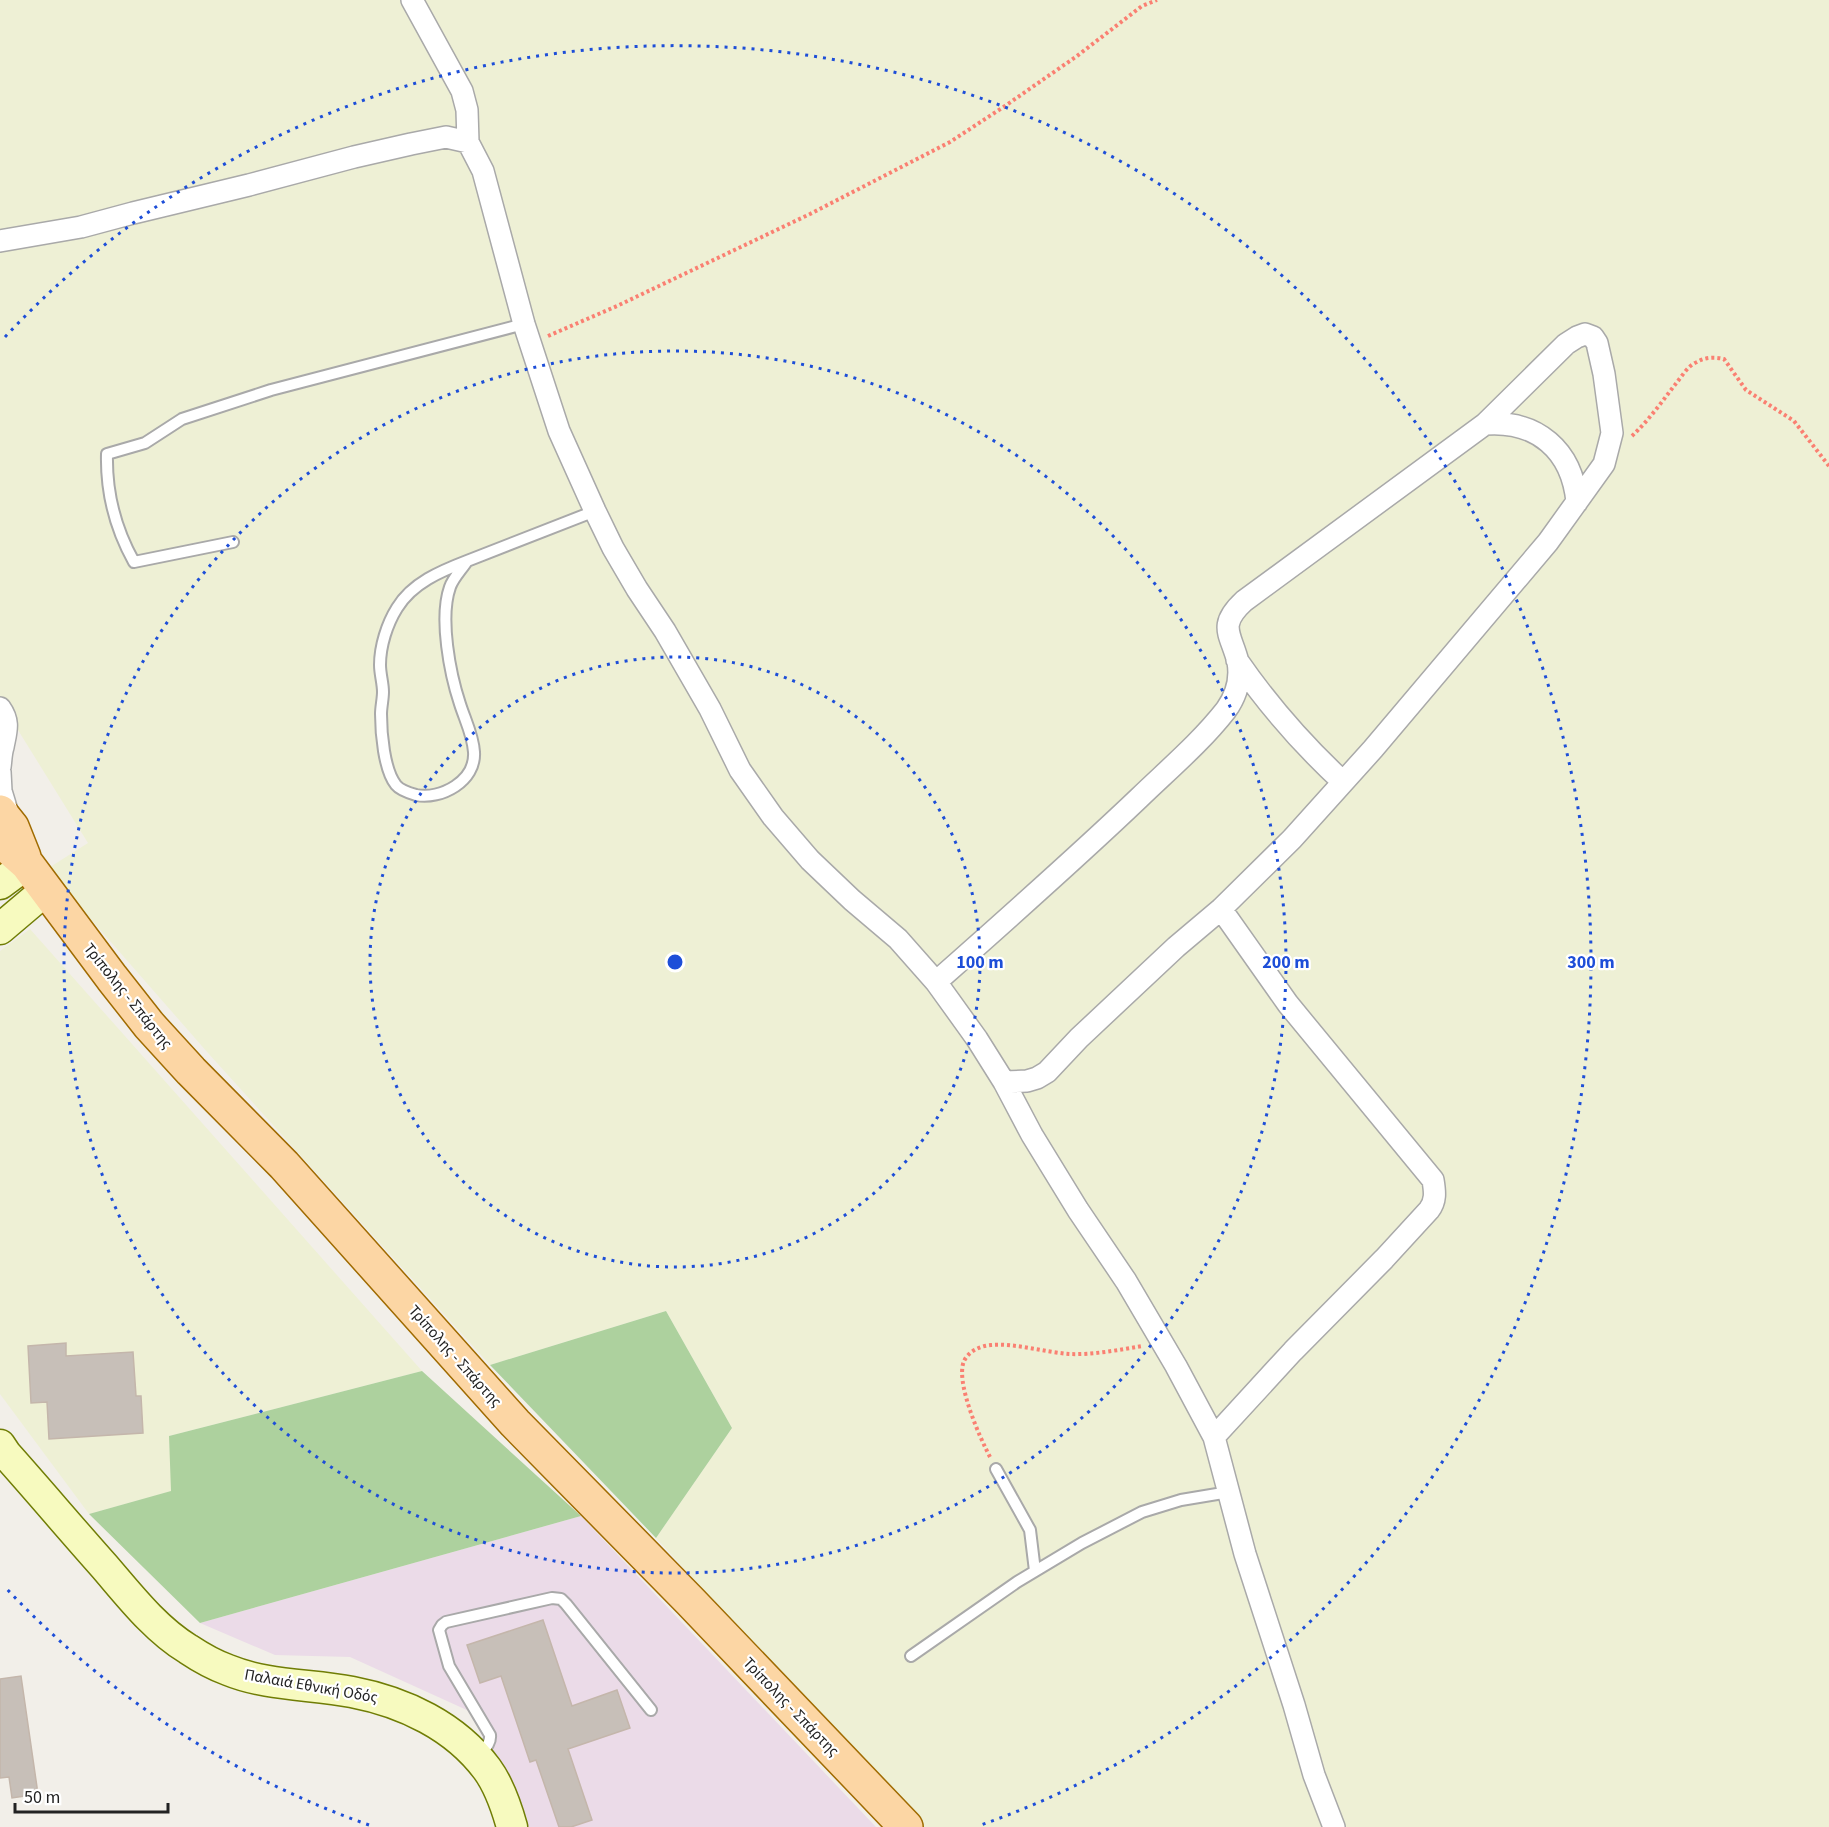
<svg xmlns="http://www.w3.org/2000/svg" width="1829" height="1827" viewBox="0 0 1829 1827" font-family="'Source Sans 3',sans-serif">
<rect width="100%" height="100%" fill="#f2efe9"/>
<path fill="#ebdbe8" d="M581 1516 876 1827H528L527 1818 469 1711 350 1657 275 1655 200 1623Z"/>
<path fill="#eef0d5" d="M0 0H1829V1827H923L656 1538 732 1428 666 1311 490 1365 208 1053 47 869 88 843 0 701Z
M30 929 422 1371 169 1436 172 1491 89 1514 0 1394V951Z"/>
<path fill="#add19e" d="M666 1311 732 1428 656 1538 490 1365Z
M422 1371 581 1516 200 1623 89 1514 171 1491 169 1436Z"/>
<path fill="#c7bfb8" stroke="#c4b6ab" stroke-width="1.5" d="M66 1343V1356L133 1352 136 1396H141L143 1433 49 1439 47 1402 31 1403 28 1346Z
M543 1620 572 1706 617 1690 630 1728 568 1749 592 1820 571 1827H559L536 1760 530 1762 501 1676 480 1683 467 1645Z
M21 1676 38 1794 12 1798 9 1777 0 1778V1679Z"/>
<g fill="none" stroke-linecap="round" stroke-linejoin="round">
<g stroke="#a9a9a9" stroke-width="14">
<path id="service" d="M233 542 134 562C115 528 106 494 107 454L145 443 182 419 271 390 524 324
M467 561C462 569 453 578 450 587 439 618 450 674 460 704 465 720 473 735 474 752 476 781 441 800 416 795 409 793 400 790 396 785 384 770 381 733 381 714 381 707 383 699 383 692 383 683 380 674 380 665 380 646 387 624 397 608 412 583 441 571 467 561L595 511
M996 1469 1030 1530 1035 1571
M911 1656 1017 1582 1082 1543 1142 1512 1181 1500 1229 1492
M479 1755C484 1749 491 1744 490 1735L449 1666 439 1630 442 1625 446 1622 552 1598 561 1599 566 1604 651 1710"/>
</g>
<g stroke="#a9a9a9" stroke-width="24">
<path id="minor" d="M412 0 462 91 467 110 468 142 483 171 524 324 559 431 595 511 613 548 637 589 665 631 710 709 740 770 773 817 810 860 852 900 898 939 936 982 977 1039 1004 1082 1032 1135 1078 1210 1126 1281 1176 1366 1214 1437 1245 1554 1294 1705 1314 1775 1334 1827
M0 241 81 227 133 213 249 185 354 157 411 144 446 137 468 142
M1485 424C1537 420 1572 450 1577 502
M1237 660C1268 705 1303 745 1343 782
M0 708C10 722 6 731 3 747 1 753 1 760 0 767
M0 772 1 791 11 824
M936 982C1005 921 1073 861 1139 798 1169 769 1201 742 1226 710 1236 696 1241 679 1238 662 1231 634 1217 626 1244 601L1485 424 1566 344 1577 337 1585 334 1593 337 1597 343 1604 374 1612 433 1604 464 1548 542 1373 749 1292 839 1221 909 1176 947 1079 1038 1047 1072 1037 1078 1027 1081 1004 1082
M1214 1437 1293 1351 1384 1259 1429 1210C1436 1201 1435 1192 1433 1180L1288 1004 1221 909"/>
</g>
<g stroke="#707d05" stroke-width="33">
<path id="secondary" d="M0 884 27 864
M0 929 46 890
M0 1445 6 1454C39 1491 71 1529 104 1566 129 1595 155 1629 188 1649 200 1657 214 1665 228 1670 267 1686 311 1684 352 1692 404 1702 455 1726 487 1769 498 1784 507 1809 512 1827"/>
</g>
<g stroke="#a06b00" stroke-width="36">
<path id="primary" d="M0 812 12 827 24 857
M0 840 27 864 112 978 149 1025 191 1071 284 1165 515 1423 690 1601 906 1827"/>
</g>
<path stroke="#fa8072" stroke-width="4" stroke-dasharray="3 3" stroke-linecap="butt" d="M548 336 617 306 810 214 950 142 1005 106 1077 56 1142 6 1157 0
M1632 436C1648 421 1661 403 1674 386 1681 378 1687 366 1697 362 1705 357 1715 357 1724 359L1746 390 1794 421 1829 466
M990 1457C980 1438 955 1382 964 1361 969 1351 980 1346 991 1345 1015 1343 1044 1352 1069 1354 1092 1355 1119 1350 1142 1346"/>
<use href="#service" stroke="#fff" stroke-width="10"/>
<use href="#minor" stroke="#fff" stroke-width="21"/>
<use href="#secondary" stroke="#f7fabf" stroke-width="30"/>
<use href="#primary" stroke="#fcd6a4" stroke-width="33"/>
</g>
<g fill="none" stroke="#1d4ed8" stroke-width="3" stroke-dasharray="3 6">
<circle cx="675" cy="962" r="305"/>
<circle cx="675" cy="962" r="611"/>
<path d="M369 1825A916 916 0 0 1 5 1587M5 337A916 916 0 1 1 981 1825"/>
</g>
<g text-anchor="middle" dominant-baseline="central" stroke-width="4.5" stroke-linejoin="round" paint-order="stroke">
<g font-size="16" fill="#222" stroke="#fff">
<text transform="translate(128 996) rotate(51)">Τρίπολης - Σπάρτης</text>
<text transform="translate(455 1356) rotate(48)">Τρίπολης - Σπάρτης</text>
<text transform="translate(311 1686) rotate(10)">Παλαιά Εθνική Οδός</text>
<text transform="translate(791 1707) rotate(46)">Τρίπολης - Σπάρτης</text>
</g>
</g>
<circle cx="675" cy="962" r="9" fill="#1d4ed8" stroke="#fff" stroke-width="3"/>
<g font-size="18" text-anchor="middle" font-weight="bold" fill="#1d4ed8" stroke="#fff" stroke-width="4.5" stroke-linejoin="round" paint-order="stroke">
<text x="980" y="968">100 m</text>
<text x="1286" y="968">200 m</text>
<text x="1591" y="968">300 m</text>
</g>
<path d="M15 1803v9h153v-9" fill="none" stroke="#222222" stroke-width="3"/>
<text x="24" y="1803" font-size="18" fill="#222222" stroke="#ffffff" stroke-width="4.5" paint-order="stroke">50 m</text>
</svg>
